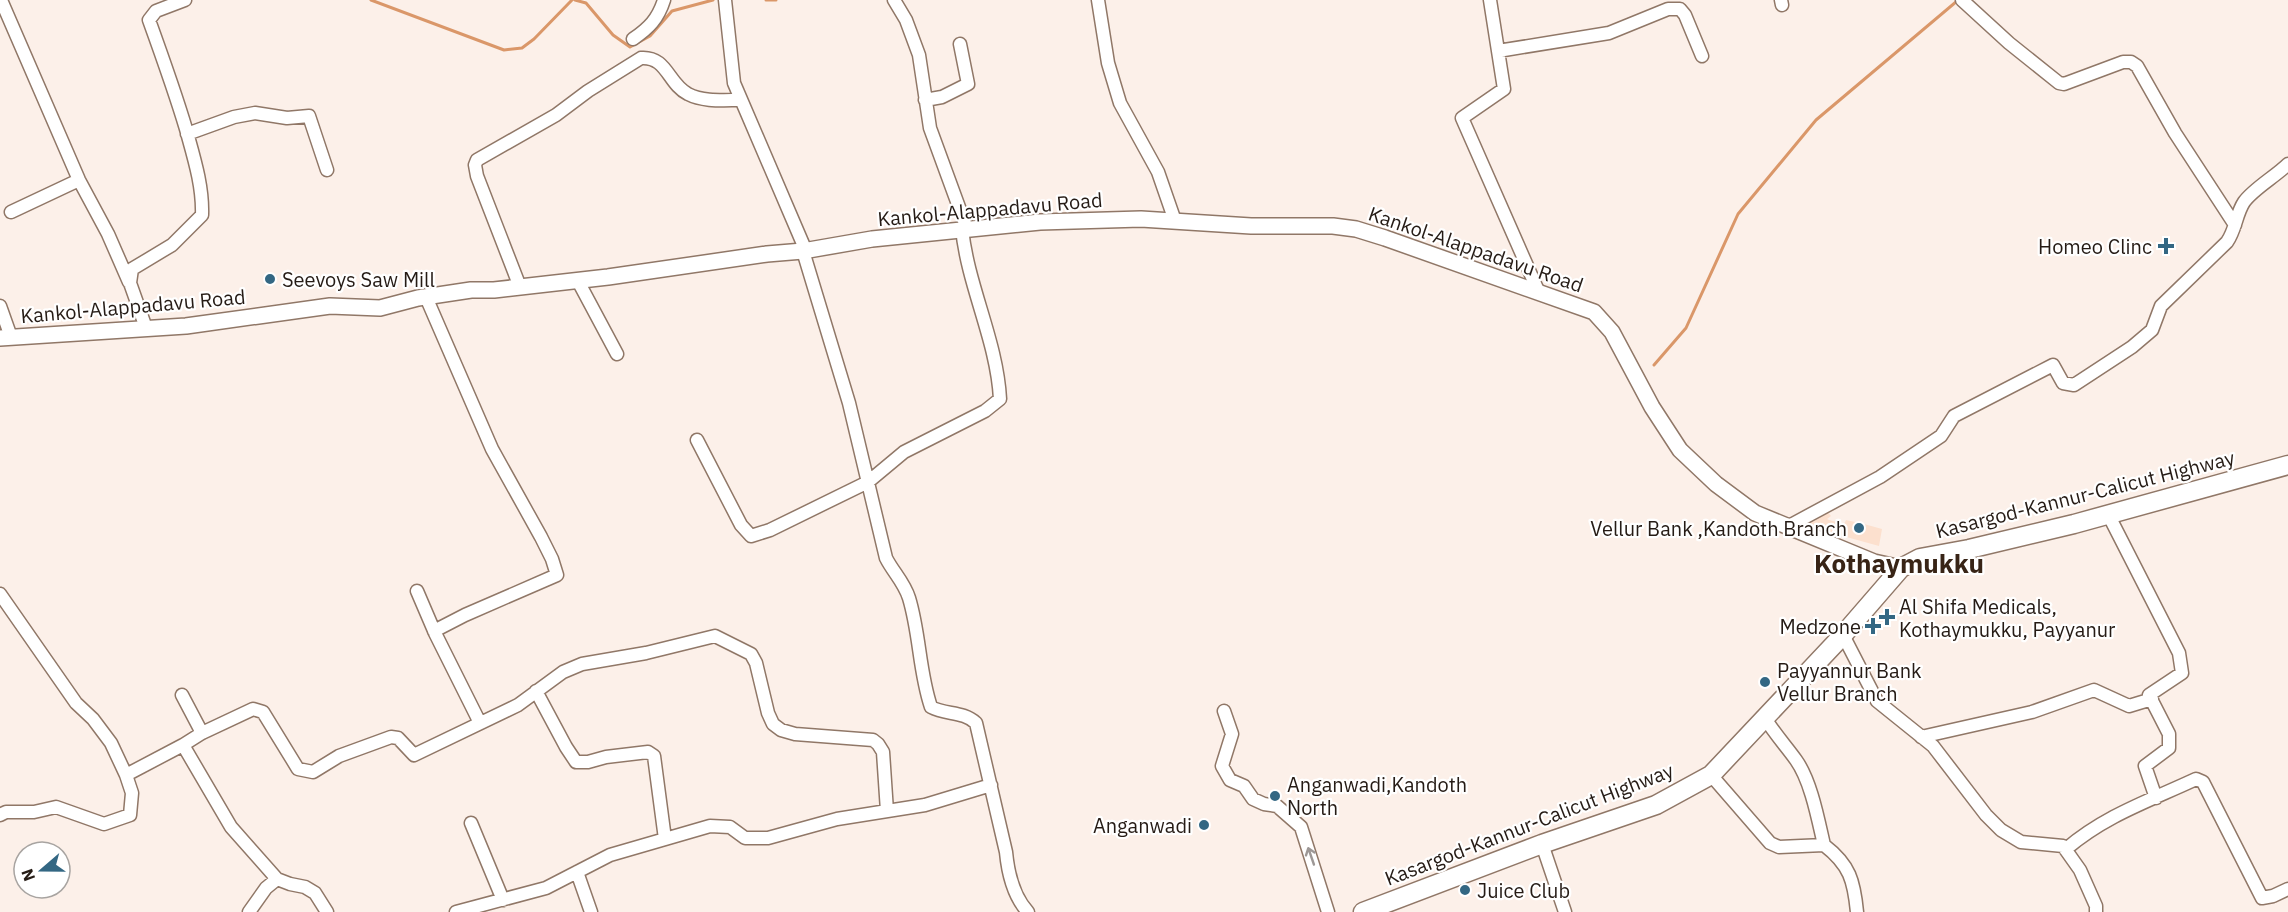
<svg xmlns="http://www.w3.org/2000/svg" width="2288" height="912" viewBox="0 0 2288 912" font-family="'IBM Plex Sans',sans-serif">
<rect width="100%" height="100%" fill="#fcf0e9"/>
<path fill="#fce0ce" d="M1824 508 1831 516 1827 519 1829 520 1844 524 1846 520 1855 522 1860 527 1863 528 1864 524 1882 529 1879 546 1810 527 1805 520Z"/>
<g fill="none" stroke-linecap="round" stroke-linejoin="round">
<path stroke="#da9769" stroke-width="3" d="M371 0 504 50 522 48 534 39 572 0
M575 0 586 3 613 35 630 47 650 36 672 11 713 0
M766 0H776
M1654 365 1686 328 1738 214 1816 120 1957 1"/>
<g stroke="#907767" stroke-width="15">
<path id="minor" d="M1 0 79 180 108 234 129 282
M725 0 734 83 806 251
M894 0 906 20 919 55 930 128 967 229
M1098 0 1108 63 1120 103 1158 172 1175 221
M1490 0 1504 89 1462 118 1539 293
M1781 0 1782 5
M1962 0 2009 43 2059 83 2064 84 2123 62H2131L2137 66 2175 133 2235 225
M633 39C649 28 658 19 664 0
M1498 51 1609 33 1668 9H1680L1685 15 1702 56
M925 100 942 97 968 84 960 44
M187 134 234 117 255 113 287 118 309 116 327 170
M11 212 79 180
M803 251 849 403 886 558C893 572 904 582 909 598 920 634 919 672 931 707 946 715 963 711 976 723L1006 852C1008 873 1014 897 1028 912
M578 281 617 354
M520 287 477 176 475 165 477 160 556 115 588 91 641 58C667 56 668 84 688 94 703 102 724 100 740 100
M426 297 492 449 541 537 552 559 557 575 465 615 434 631
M0 306 11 337
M146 328 130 283 132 269 172 245 202 215C203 186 194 158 186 129 175 92 162 56 149 20L156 11 185 0
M697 440 741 525 751 536 770 530 868 482 904 452 985 411 1000 399C997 341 968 287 962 229
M2108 514 2179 653 2182 673 2149 695 2169 734V748L2145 766 2156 798
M1789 526 1880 477 1941 436 1954 416 2053 365 2063 383 2074 385 2132 347 2152 330 2161 306 2227 242C2236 229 2236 214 2244 202 2253 189 2276 176 2288 164
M417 591 435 633 480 723
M0 594 76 703 93 719 111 743 126 775 183 745 231 827 277 879 290 884 305 887 315 893 327 912
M1843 635 1877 701 1933 746 1986 815 2001 830 2021 842 2063 846 2080 870 2096 906V912
M536 691 566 747 576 762H588L606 757 648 752 654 756 665 839
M182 695 202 733
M1224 711 1232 734 1222 766 1230 780 1244 786 1253 799 1264 804 1277 806 1301 827 1328 912
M1765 718C1774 733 1786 746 1796 760 1811 781 1818 819 1824 845
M1921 737 2032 712 2094 690 2129 706 2152 699
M183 745 202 733 253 709 263 712 298 769 313 772 339 756 391 737 398 738 414 755 518 705 563 672 582 664 646 653 715 636 751 654 756 663 768 713 773 724 781 730 795 734 873 740 878 744 883 752 887 811
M1711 775 1770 843 1779 847 1824 845C1850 865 1854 881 1857 912
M0 815 6 812H34L56 807 104 824 130 815 132 793 126 775
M471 823 503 900
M1542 844 1565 912
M2066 849C2106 815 2149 801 2196 779L2203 782 2262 898 2273 896 2288 889
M577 872 591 912
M249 912 266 888 277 879
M456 912 546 888 610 855 710 826 730 827 745 838H768L837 819 925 805 991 785"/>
</g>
<g stroke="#907767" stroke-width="18">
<path id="major" d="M0 338 186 326 330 306 380 308 418 298 471 290H494L608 277 767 254 803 251 872 239 1040 222 1141 219 1251 226H1333L1356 229 1385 238 1594 312 1612 332 1652 407 1680 450 1716 484 1755 513 1874 562 1901 568"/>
</g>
<g stroke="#907767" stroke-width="21">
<path id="highway" d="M1363 912 1542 844 1656 805 1711 775 1843 635 1901 568 1920 558 1969 549 2074 524 2288 465"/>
</g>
<use href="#minor" stroke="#fff" stroke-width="12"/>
<use href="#major" stroke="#fff" stroke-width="15"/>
<use href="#highway" stroke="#fff" stroke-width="18"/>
</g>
<defs><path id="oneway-shaft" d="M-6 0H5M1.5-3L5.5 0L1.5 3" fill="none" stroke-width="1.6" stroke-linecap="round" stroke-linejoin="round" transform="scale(1.5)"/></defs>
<use stroke="#9d9896" href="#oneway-shaft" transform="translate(1311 856) rotate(-109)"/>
<g fill="#336783" stroke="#fff" stroke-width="2">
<path d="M2163 237h6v6h6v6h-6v6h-6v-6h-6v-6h6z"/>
<circle cx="270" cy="279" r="6"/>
<circle cx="1859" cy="528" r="6"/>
<path d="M1884 608h6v6h6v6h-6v6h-6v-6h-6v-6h6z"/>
<path d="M1870 617h6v6h6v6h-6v6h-6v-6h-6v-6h6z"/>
<circle cx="1765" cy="682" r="6"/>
<circle cx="1275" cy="796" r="6"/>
<circle cx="1204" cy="825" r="6"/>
<circle cx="1465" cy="890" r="6"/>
</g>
<g text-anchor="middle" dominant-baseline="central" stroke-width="4.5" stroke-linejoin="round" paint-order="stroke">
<g font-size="20" fill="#251b15" stroke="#fff">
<text transform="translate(990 209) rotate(-5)">Kankol-Alappadavu Road</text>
<text transform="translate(1476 249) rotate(19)">Kankol-Alappadavu Road</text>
<text transform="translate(133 306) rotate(-5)">Kankol-Alappadavu Road</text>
<text transform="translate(2085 494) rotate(-14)">Kasargod-Kannur-Calicut Highway</text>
<text transform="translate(1529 824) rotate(-21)">Kasargod-Kannur-Calicut Highway</text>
</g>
<g font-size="20" fill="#251b15" stroke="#fff" text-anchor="start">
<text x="2152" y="246" text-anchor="end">Homeo Clinc</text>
<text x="282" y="279">Seevoys Saw Mill</text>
<text x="1847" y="528" text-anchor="end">Vellur Bank ,Kandoth Branch</text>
<text x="1899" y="606">Al Shifa Medicals,<tspan x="1899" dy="23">Kothaymukku, Payyanur</tspan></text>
<text x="1861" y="626" text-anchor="end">Medzone</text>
<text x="1777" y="670">Payyannur Bank<tspan x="1777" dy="23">Vellur Branch</tspan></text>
<text x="1287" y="784">Anganwadi,Kandoth<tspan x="1287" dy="23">North</tspan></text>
<text x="1192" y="825" text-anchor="end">Anganwadi</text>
<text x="1477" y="890">Juice Club</text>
</g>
<g font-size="26" font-weight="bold" fill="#382416" stroke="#fff">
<text x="1899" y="563">Kothaymukku</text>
</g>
</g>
<g transform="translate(42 870) rotate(250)"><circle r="28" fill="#ffffff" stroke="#a8a4a1" stroke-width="1.5"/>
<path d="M0-4.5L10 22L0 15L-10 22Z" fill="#336783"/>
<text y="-9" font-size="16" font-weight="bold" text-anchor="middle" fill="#251b15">N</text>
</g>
</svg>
